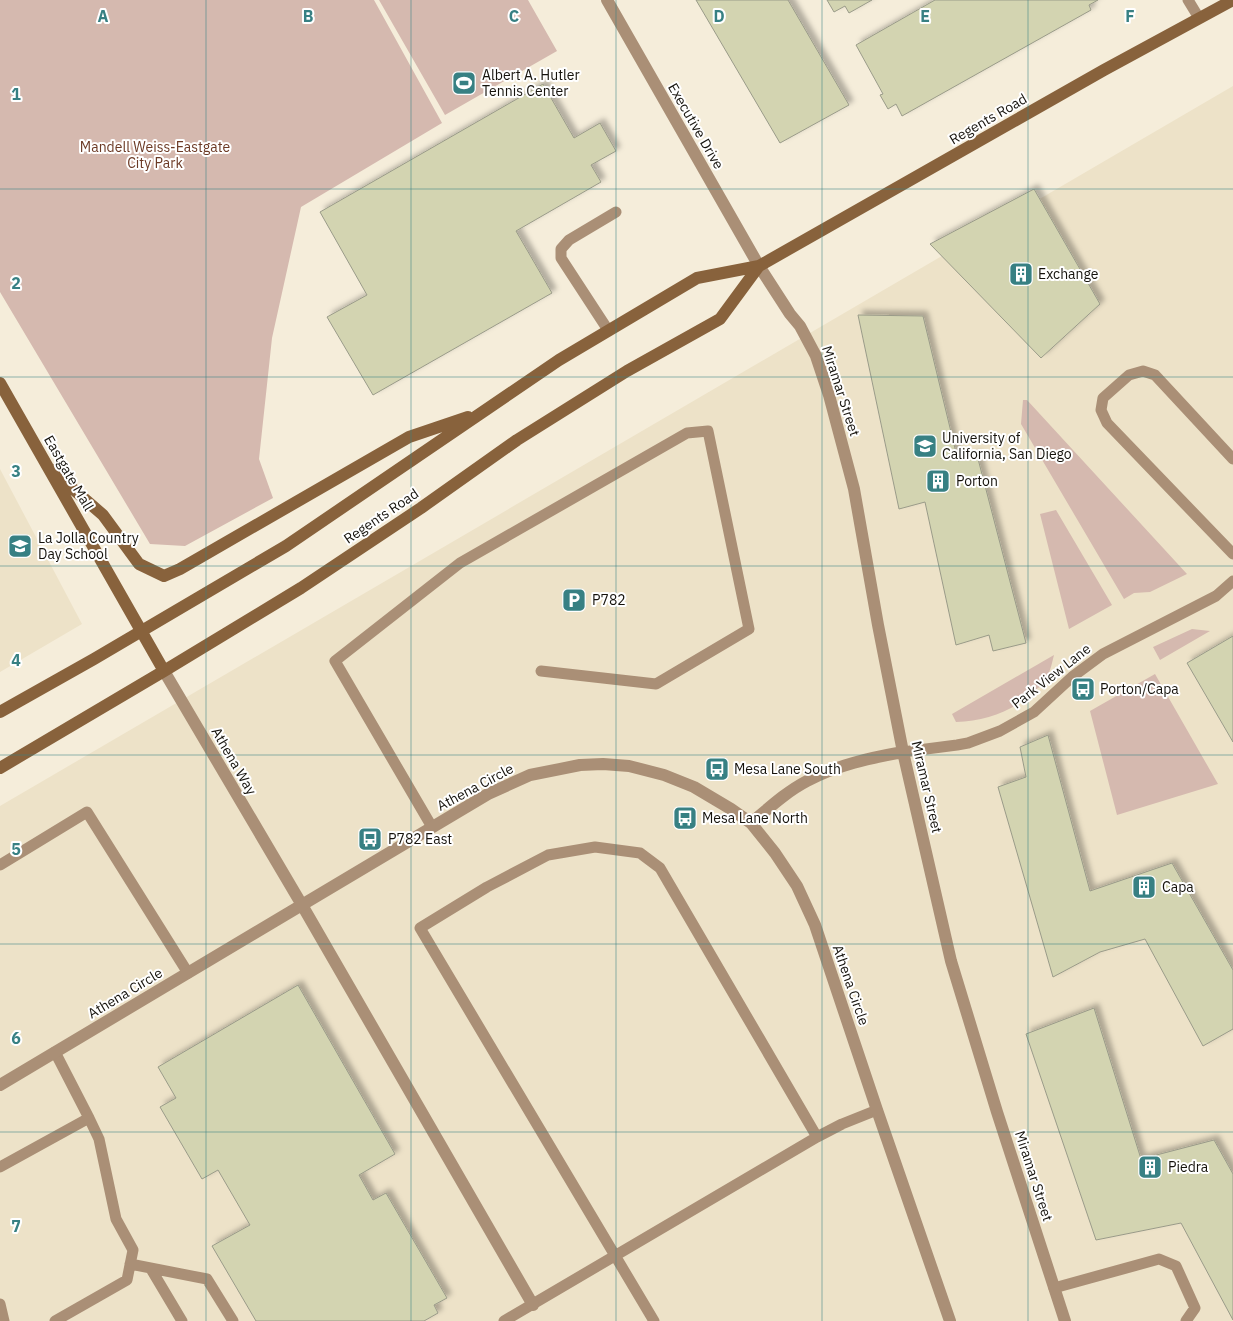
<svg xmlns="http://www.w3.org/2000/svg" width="1233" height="1321" viewBox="0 0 1233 1321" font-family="'IBM Plex Sans',sans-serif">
<defs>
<filter id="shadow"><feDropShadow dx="4.5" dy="-4.5" stdDeviation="2.5" flood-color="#0004"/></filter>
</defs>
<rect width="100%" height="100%" fill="#f5edda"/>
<path fill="#ede2c8" d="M1233 86V1321H0V806Z
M0 469 82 624 0 672Z"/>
<path fill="#d5b9af" d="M0 0H374L442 123 301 207 272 338 259 459 273 498 185 546 150 544 0 292Z
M379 0H528L557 51 445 115Z
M1023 400H1027L1187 574 1150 592 1134 593 1124 599 1021 424Z
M1056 510 1112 605 1069 629 1040 514Z
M1192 629 1210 631 1160 660 1153 647Z
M1054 655C1052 663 1050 673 1045 681 1043 685 1038 688 1034 691 1012 712 986 721 956 722L952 714Z
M1155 674 1218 784 1117 815 1090 711Z"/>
<path fill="#d3d4b1" stroke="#9a9b89" filter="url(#shadow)" d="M696 0H788L849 105 780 143Z
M827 0H872L849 13 845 6 834 12Z
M935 0H1098L1089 5 1091 10 902 116 896 104 888 109 880 95 883 94 856 45Z
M543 84 574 138 600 123 616 151 591 165 601 182 516 231 552 293 373 395 327 317 367 295 320 212Z
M1034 189 1100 304 1041 358 930 244Z
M858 315 923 316 958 461 977 455 1026 643 993 651 989 635 956 645 925 502 899 509Z
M1233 636V742L1187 663Z
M1048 735 1090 891 1172 863 1233 970V1029L1203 1046 1145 939 1100 952 1053 977 998 787 1026 777 1020 747Z
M298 985 395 1154 359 1175 373 1200 386 1193 447 1298 434 1305 438 1313 424 1321H256L212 1246 250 1225 218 1170 202 1179 160 1107 176 1098 158 1067Z
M1094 1008 1141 1159 1214 1140 1233 1174V1320L1181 1223 1096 1240 1026 1034Z"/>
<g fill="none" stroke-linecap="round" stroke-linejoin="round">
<path stroke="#aa8f76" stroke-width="11" d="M1188 0 1199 18
M608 330 561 258V249L569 240 616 212
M1233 459 1155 375 1143 371 1129 375 1103 398 1101 410 1107 423 1233 554
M903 752 957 745 968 743 1000 731 1034 712 1072 677 1103 654 1216 596 1233 581
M432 827 335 661 460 563 687 433 708 431 749 629 656 684 541 671
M0 865 87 812 188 973
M0 1167 89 1118
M130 1264 207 1279 233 1321
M151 1269 182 1321
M1054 1288 1159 1259 1176 1266 1195 1308 1186 1321
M0 1304 4 1321
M55 1321 127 1280 133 1250 116 1219 99 1139 89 1118 55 1052
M504 1321 817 1137 842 1124 877 1110
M654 1321 420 928 487 887 548 855 595 847 640 853 660 868 817 1137"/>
<path stroke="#aa8f76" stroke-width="12" d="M302 905 533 1305"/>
<path stroke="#aa8f76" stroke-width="12" d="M759 266 790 314 800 326 816 356 829 395 854 489 878 625 903 752 951 961 997 1112 1065 1321
M164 671 302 905
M751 823C769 808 786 792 807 781 837 765 870 758 903 752
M0 1085 488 794 530 775 580 765 603 764 629 766 664 775 694 787 731 809 751 823 775 853 797 886 815 925 877 1110 950 1321"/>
<path stroke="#aa8f76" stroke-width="12" d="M607 0 759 266"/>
<path stroke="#88623c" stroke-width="12" d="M0 383 164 671
M50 469 103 515 139 564 164 576 180 569 409 437 468 417
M0 712 94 659 286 546 559 360 697 278 759 266 1104 70 1233 0
M0 768 164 671 301 588 421 508 517 440 627 371 720 319 759 266"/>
</g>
<path fill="none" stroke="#378083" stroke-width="1" stroke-opacity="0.55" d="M206 0V1321M411 0V1321M616 0V1321M822 0V1321M1028 0V1321M0 189H1233M0 377H1233M0 566H1233M0 755H1233M0 944H1233M0 1132H1233"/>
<defs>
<g id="stadium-square" transform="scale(1.25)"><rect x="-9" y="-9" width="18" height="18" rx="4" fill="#378083" stroke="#fff"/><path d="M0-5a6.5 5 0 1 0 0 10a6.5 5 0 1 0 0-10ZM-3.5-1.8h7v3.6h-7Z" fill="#fff"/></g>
<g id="building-square" transform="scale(1.25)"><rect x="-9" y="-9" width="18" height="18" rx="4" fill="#378083" stroke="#fff"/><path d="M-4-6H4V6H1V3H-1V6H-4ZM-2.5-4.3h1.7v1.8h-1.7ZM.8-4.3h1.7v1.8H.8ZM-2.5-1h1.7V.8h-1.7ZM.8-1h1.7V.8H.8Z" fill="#fff"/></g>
<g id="university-square" transform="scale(1.25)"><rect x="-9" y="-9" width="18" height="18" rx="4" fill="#378083" stroke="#fff"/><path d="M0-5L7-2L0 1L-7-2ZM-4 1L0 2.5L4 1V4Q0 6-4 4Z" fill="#fff"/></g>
<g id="school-square" transform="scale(1.25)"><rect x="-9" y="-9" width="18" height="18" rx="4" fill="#378083" stroke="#fff"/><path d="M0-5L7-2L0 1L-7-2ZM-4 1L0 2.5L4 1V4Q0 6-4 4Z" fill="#fff"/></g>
<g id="parking-square" transform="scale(1.25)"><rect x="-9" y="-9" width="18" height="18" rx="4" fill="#378083" stroke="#fff"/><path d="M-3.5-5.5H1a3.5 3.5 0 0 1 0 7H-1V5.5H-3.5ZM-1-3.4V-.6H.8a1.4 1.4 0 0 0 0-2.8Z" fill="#fff"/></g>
<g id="bus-square" transform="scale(1.25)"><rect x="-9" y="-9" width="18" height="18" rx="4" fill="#378083" stroke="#fff"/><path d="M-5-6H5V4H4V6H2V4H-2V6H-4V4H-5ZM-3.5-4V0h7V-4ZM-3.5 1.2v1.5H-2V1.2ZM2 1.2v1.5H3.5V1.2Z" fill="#fff"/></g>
</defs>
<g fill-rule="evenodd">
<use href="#stadium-square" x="464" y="83"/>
<use href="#building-square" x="1021" y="274"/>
<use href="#university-square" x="925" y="446"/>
<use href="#building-square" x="938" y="481"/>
<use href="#school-square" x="20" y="546"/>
<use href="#parking-square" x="574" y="600"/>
<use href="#bus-square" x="1083" y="689"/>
<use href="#bus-square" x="717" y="769"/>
<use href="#bus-square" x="685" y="818"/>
<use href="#bus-square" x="370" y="839"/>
<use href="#building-square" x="1144" y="887"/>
<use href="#building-square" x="1150" y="1167"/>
</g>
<g text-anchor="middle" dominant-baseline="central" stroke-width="4" stroke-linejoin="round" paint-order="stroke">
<g font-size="14" fill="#15120c" stroke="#fff" text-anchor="start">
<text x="482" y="75">Albert A. Hutler<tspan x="482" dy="16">Tennis Center</tspan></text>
<text x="1038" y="274">Exchange</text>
<text x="942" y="438">University of<tspan x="942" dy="16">California, San Diego</tspan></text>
<text x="956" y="481">Porton</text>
<text x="38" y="538">La Jolla Country<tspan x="38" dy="16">Day School</tspan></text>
<text x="592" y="600">P782</text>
<text x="1100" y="689">Porton/Capa</text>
<text x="734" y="769">Mesa Lane South</text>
<text x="702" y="818">Mesa Lane North</text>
<text x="388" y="839">P782 East</text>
<text x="1162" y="887">Capa</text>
<text x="1168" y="1167">Piedra</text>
</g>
<g font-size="14" fill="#15120c" stroke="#fff">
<text transform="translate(988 119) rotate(-30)">Regents Road</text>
<text transform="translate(696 126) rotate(60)">Executive Drive</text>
<text transform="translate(841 391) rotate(72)">Miramar Street</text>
<text transform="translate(69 473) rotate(60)">Eastgate Mall</text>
<text transform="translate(381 516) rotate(-34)">Regents Road</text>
<text transform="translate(1051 676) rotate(-38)">Park View Lane</text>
<text transform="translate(234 761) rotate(60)">Athena Way</text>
<text transform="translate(475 787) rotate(-28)">Athena Circle</text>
<text transform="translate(927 787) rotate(77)">Miramar Street</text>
<text transform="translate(851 985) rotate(71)">Athena Circle</text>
<text transform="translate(125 993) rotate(-31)">Athena Circle</text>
<text transform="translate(1034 1176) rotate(72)">Miramar Street</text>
</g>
<g font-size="14" fill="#6b3924" stroke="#fff">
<text x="155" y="147">Mandell Weiss-Eastgate<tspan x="155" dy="16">City Park</tspan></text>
</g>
</g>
<g font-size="16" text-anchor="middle" font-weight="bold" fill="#378083" stroke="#fff" stroke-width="4" stroke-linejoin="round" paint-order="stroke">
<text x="103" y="22">A</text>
<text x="308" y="22">B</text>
<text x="514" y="22">C</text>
<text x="719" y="22">D</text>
<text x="925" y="22">E</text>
<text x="1130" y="22">F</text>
<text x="16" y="100">1</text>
<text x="16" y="289">2</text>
<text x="16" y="477">3</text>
<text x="16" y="666">4</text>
<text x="16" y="855">5</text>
<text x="16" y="1044">6</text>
<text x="16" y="1232">7</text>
</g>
</svg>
